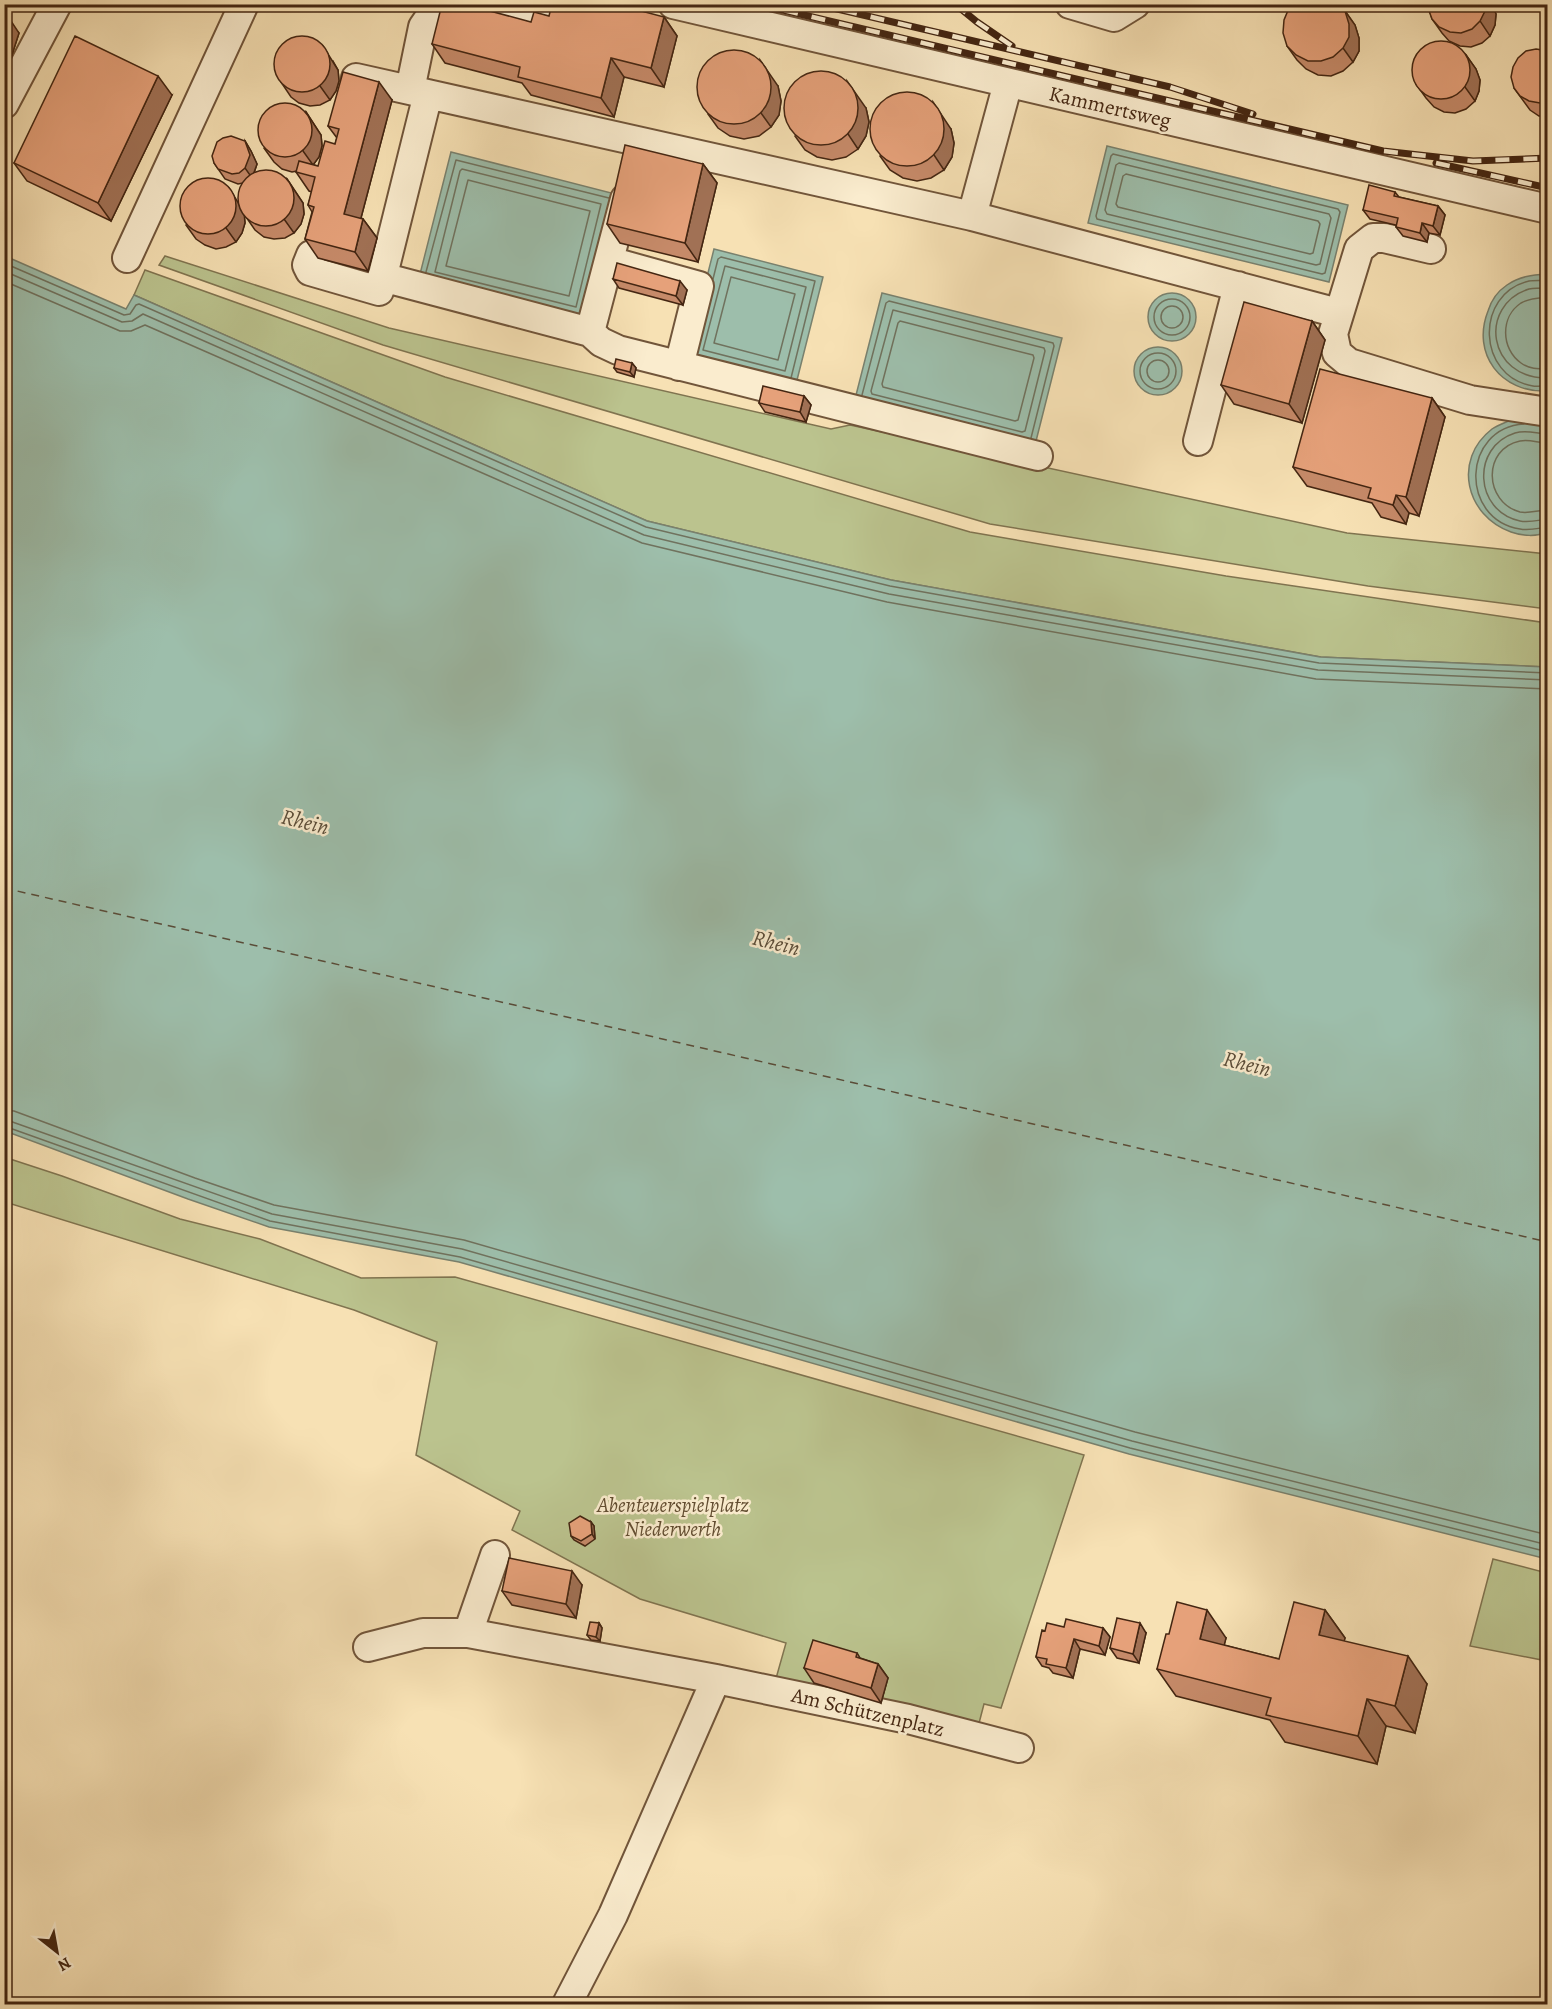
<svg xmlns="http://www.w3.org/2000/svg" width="1552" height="2009" viewBox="0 0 1552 2009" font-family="Alegreya,serif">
<rect width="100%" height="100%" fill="#f7e1b4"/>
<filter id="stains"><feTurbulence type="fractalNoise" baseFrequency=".00333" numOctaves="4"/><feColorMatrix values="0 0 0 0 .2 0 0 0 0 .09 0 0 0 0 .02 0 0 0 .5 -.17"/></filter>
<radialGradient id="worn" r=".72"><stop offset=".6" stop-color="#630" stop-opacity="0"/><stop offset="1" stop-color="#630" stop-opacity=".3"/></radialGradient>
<path fill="#bbc38e" stroke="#807450" stroke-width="1.5" d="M165 256 389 328 831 429 850 425 1347 533 1547 554V609L1368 586 990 524 383 345 159 265Z
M145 270 445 377 970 532 1226 576 1547 623V667L1321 657 891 580 647 521 134 295Z
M4 1157 62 1176 180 1219 260 1239 361 1278 455 1277 1084 1455 1001 1708 984 1704 978 1727 775 1682 786 1643 640 1599 512 1530 520 1511 416 1455 437 1342 354 1310 5 1202Z
M1493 1559 1547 1573V1661L1470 1646Z"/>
<path fill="#9dbeab" stroke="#79816e" stroke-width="1.5" d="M1107 146 1348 205 1329 282 1088 223Z
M451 152 619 195 586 325 418 282Z
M714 249 823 277 795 388 686 360Z
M5 256 126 309 134 295 647 521 891 580 1320 657 1547 667V1559L1129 1454 459 1262 269 1227 188 1199 5 1131Z
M1547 274V391C1501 393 1471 354 1488 311 1491 301 1498 291 1507 285 1520 276 1533 275 1547 274Z
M1148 317a24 24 0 1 1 48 0a24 24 0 1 1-48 0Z
M882 293 1062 338 1034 449 854 403Z
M1134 371a24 24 0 1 1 48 0a24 24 0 1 1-48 0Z
M1513 419 1547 421V532C1537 537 1522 536 1511 532 1466 516 1452 460 1492 429 1498 425 1507 422 1513 419Z"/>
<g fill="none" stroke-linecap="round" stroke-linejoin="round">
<path stroke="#70725e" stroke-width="1.5" d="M1113 154 1338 209 1340 212 1325 273 1322 274 1097 219 1096 216 1111 156Z
M1119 163 1329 214 1331 218 1320 264 1316 265 1107 214 1105 210 1116 165Z
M462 169 601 204 576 307 435 272 460 171Z
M1126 174 1318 221 1320 224 1313 253 1310 254 1118 207 1116 204 1123 176Z
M468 180 590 211 569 296 446 266Z
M4 263 124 315 130 314 136 305 139 304 646 527 890 586 1319 663 1548 673
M725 266 806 287 785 371 703 350Z
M4 271 122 322 132 321 143 314 644 535 889 594 1318 670 1548 680
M426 272 456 160 609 198
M731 277 795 294 778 360 714 343Z
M713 279 718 259 721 257 815 281 791 378
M1548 280C1542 281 1535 280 1529 281 1474 294 1477 377 1533 386 1538 387 1543 385 1548 385
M4 281 120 331H131L145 325 642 543 887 602 1316 679 1548 689
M1548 288C1542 288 1535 288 1529 289 1478 305 1487 379 1548 378
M1548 297C1538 298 1529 298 1521 303 1500 317 1501 349 1521 363 1529 369 1538 369 1548 369
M1154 317a18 18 0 1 1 36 0a18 18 0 1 1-36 0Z
M1161 317a11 11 0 1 1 22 0a11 11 0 1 1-22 0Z
M893 310 1044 348 1045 351 1025 431 1022 432 872 394 871 391Z
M900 321 1033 355 1034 358 1018 420 1015 421 883 387 882 384 898 323Z
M1140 371a18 18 0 1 1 36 0a18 18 0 1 1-36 0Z
M1147 371a11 11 0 1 1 22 0a11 11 0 1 1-22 0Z
M862 395 886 303 889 301 1053 343 1054 346 1031 438
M1524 424C1462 428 1459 519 1520 529 1529 531 1539 528 1548 527
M1548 434C1537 434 1527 429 1515 433 1471 447 1474 511 1520 521 1529 523 1539 520 1548 519
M1548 443C1538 443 1530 439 1520 441 1482 449 1484 502 1520 512 1529 514 1538 510 1548 510
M4 1110 14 1111 195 1178 274 1205 464 1240 1135 1432 1548 1535
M4 1119 272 1214 462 1249 1132 1441 1548 1545
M4 1126 270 1221 460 1257 1130 1448 1548 1552"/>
<path stroke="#5a4c38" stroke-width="1.5" stroke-dasharray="8 6" stroke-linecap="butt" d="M4 888 1548 1242"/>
<g stroke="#71553a" stroke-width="32">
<path id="minor" d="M473 4 560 24
M673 4 1548 209
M1070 4 1114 17 1135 4
M356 78 972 216
M1008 83 972 216 1338 313
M410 90 423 27 439 4
M4 104 57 4
M1431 249 1384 238H1373L1359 249 1333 334 1337 353 1349 363 1470 400 1548 412
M311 255 307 265 310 271 379 291 428 94
M127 258 244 4
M609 261 699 286 679 366
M382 277 590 332 601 342 618 350 1038 456
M590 332 625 199
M1198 441 1238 286
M468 1633 495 1555
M368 1647 423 1633H468L716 1679 908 1719 1019 1748
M567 2004 613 1915 716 1679"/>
</g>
<use href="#minor" stroke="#faecce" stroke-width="28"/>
<g stroke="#442612" stroke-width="7">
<path id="rail" d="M757 4 1383 151 1473 161 1548 158
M816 4 1170 87 1253 114
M955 4 977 22 1012 46
M1436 163 1548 188"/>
</g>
<use href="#rail" stroke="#faecce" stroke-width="4.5" stroke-dasharray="14" stroke-linecap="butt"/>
</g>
<path fill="#c68a69" stroke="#442612" stroke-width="1.5" d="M393 4H407L406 7Z
M1428 4H1492L1496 14 1495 25 1490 36 1482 43 1471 47 1460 46 1449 41 1442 33 1432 19Z
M1345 11 1355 25 1359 38V51L1353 62 1343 71 1331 76 1318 75 1306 69 1297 60 1287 46Z
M549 16 664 17 677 36 664 87 624 77 614 117 531 95 522 83 445 63 432 44 531 22Z
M4 17 19 33 9 64 4 62Z
M1548 51V117L1539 116 1530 110 1514 88Z
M1466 55 1476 69 1480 80 1479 91 1475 101 1466 109 1455 113 1444 112 1434 107 1426 98 1416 84Z
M333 61 338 70 339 81 336 91 330 100 320 105 310 106 299 103 291 97 281 82Z
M778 86 781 101 779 115 771 127 759 136 744 139 730 136 718 128 708 114Z
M172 95 111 221 27 181 14 163Z
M392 100 361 218 363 219 377 238 368 271 318 258 305 239 312 212 308 205 312 192 309 191 296 172 297 171 292 172 282 169 274 162 264 148 306 112 321 135 322 146 319 157 313 165 318 166 335 144 337 138 328 126Z
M866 108 869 122 866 136 858 149 846 157 832 160 817 157 805 150 795 136Z
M951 129 954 143 952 157 944 170 931 178 917 181 903 178 890 170 880 156Z
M245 141 251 151 257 164 254 173 287 179 303 203 304 214 301 224 294 233 285 238 274 239 264 237 255 230 244 214 245 223 242 233 236 242 226 247 216 249 205 245 196 239 186 225 239 204 243 183 238 184 225 179 214 163Z
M703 164 717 183 698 262 620 243 607 224Z
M1395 192 1399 197 1438 206 1445 215 1440 235 1429 233 1427 242 1403 236 1396 227V225L1370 219 1363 210Z
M613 279 687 290 683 305 619 288Z
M1312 321 1325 340 1302 423 1234 404 1221 385Z
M632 363 636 368 634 377 617 372 614 368Z
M804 396 811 405 806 422 765 412 759 403Z
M1432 398 1445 417 1419 516 1409 513 1406 524 1381 517 1372 503 1307 486 1293 467Z
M591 1522 594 1526 595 1539 585 1546 574 1540 571 1536Z
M582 1585 576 1618 512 1605 502 1591Z
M1325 1610 1345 1638 1344 1641 1427 1684 1415 1733 1386 1726 1377 1764 1285 1742 1270 1720 1176 1696 1157 1669 1226 1638 1224 1645 1279 1659Z
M599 1623 602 1628 600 1641 591 1640 587 1635Z
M1064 1627 1103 1628 1110 1637 1105 1655 1080 1649 1073 1678 1053 1673 1049 1668 1042 1666 1036 1657 1045 1631Z
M1146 1633 1139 1663 1117 1658 1110 1648Z
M857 1653 860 1658 878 1664 888 1678 881 1703 814 1683 804 1668Z"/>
<path fill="#a17155" stroke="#442612" stroke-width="1.5" d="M1485 4H1492L1496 14 1495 25 1490 36 1480 21Z
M1345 11 1355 25 1359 38V51L1353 62 1343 48Z
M664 17 677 36 664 87 651 68Z
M9 18 19 33 9 64 4 57V33Z
M323 46 338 70 339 81 336 91 330 100 320 86Z
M1466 55 1476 69 1480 80 1479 91 1475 101 1465 87Z
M611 58 624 77 614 117 601 98Z
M760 60 778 86 781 101 779 115 771 127 761 113Z
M158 76 172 95 111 221 98 203Z
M847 81 866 108 869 122 866 136 858 149 848 134Z
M379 82 392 100 357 233 344 214Z
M933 102 951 129 954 143 952 157 944 170 934 155Z
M306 112 321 135 322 146 319 157 313 165 303 151Z
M245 141 251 151 257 164 252 178 245 168Z
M703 164 717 183 698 262 685 243Z
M287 179 303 203 304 214 301 224 294 233 284 219Z
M229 188 244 212 245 223 242 233 236 242 226 228Z
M1438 206 1445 215 1440 235 1433 226Z
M363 219 377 238 368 271 355 252Z
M1422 223 1429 233 1427 242 1420 233Z
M680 281 687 290 683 305 676 296Z
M1312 321 1325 340 1302 423 1289 404Z
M632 363 636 368 634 377 630 372Z
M804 396 811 405 806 422 800 412Z
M1432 398 1445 417 1419 516 1406 497Z
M1396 495 1409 513 1406 524 1393 505Z
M591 1522 594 1526 595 1539 592 1534Z
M572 1571 582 1585 576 1618 566 1604Z
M1207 1610 1226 1638 1219 1666 1200 1639Z
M1325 1610 1345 1638 1338 1663 1319 1635Z
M599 1623 602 1628 600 1641 596 1637Z
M1140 1623 1146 1633 1139 1663 1133 1654Z
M1103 1628 1110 1637 1105 1655 1099 1646Z
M1074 1639 1080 1649 1073 1678 1066 1668Z
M1408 1656 1427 1684 1415 1733 1395 1706Z
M878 1664 888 1678 881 1703 871 1688Z
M1367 1699 1386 1726 1377 1764 1358 1736Z"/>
<path fill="#e6a17a" stroke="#442612" stroke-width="1.5" d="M442 4H464L531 22 534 12 549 16 552 4H615L664 17 651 68 611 58 601 98 518 77 520 67 432 44Z
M1294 4H1339L1345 11 1349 24V37L1343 48 1333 57 1321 61H1308L1296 55 1287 46 1283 33 1284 20 1289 8Z
M1428 4H1485V11L1480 21 1472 29 1461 33 1450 32 1439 27 1432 19 1428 8Z
M4 17 9 18 4 33Z
M75 36 158 76 98 203 14 163Z
M274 64a28 28 0 1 1 56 0a28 28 0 1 1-56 0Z
M1412 70a29 29 0 1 1 58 0a29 29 0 1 1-58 0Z
M1536 49 1548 51V101L1540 103 1529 101 1520 96 1514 88 1511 77 1513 67 1518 58 1526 51Z
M697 87a37 37 0 1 1 74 0a37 37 0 1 1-74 0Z
M784 108a37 37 0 1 1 74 0a37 37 0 1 1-74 0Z
M343 72 379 82 344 214 363 219 355 252 305 239 314 207 308 205 315 177 296 172 299 161 318 166 325 141 335 144 339 129 328 126Z
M870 129a37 37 0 1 1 74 0a37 37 0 1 1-74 0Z
M258 130a27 27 0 1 1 54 0a27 27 0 1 1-54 0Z
M231 136 245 141 250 155 245 168 239 173 232 174 218 169 214 163 212 156 217 142 223 138Z
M625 145 703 164 685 243 607 224Z
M238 198a28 28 0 1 1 56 0a28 28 0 1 1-56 0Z
M180 206a28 28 0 1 1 56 0a28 28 0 1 1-56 0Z
M1369 185 1395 192 1394 196 1438 206 1433 226 1422 223 1420 233 1396 227 1398 218 1363 210Z
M617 263 680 281 676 296 613 279Z
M1244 302 1312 321 1289 404 1221 385Z
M616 359 632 363 630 372 614 368Z
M1320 369 1432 398 1406 497 1396 495 1393 505 1368 498 1371 488 1293 467Z
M763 386 804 396 800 412 759 403Z
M580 1516 591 1522 592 1534 581 1541 571 1536 569 1523Z
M509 1558 572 1571 566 1604 502 1591Z
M1177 1602 1207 1610 1200 1639 1279 1659 1294 1602 1325 1610 1319 1635 1408 1656 1395 1706 1367 1699 1358 1736 1266 1715 1271 1698 1157 1669 1166 1634H1169Z
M1117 1618 1140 1623 1133 1654 1110 1648Z
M1066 1619 1103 1628 1099 1646 1074 1639 1066 1668 1046 1664 1047 1659 1036 1657 1042 1630 1045 1631 1047 1623 1064 1627Z
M590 1622 599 1623 596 1637 587 1635Z
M813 1640 857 1653 856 1657 878 1664 871 1688 804 1668Z"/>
<g text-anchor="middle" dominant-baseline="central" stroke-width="5" stroke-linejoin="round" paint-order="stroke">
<g font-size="21" fill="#442612" stroke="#faecce">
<text transform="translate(1110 107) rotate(13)">Kammertsweg</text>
<text transform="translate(868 1712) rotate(13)">Am Schützenplatz</text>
</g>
<g font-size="21" font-style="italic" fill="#624d31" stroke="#faecce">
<text x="673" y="1505">Abenteuerspielplatz<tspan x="673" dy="24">Niederwerth</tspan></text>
</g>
<g font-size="22" font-style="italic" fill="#5a4c38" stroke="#faecce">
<text transform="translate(305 822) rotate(14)">Rhein</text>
<text transform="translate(776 943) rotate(14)">Rhein</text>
<text transform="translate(1247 1064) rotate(14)">Rhein</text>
</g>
</g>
<rect width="1552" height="2009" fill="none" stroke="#f7e1b4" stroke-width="24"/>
<rect x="6" y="6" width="1540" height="1997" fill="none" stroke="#442612" stroke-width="3"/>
<rect x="12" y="12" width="1528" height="1985" fill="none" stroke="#442612" stroke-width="1.5"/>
<g transform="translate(57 1952) rotate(149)" stroke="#faecce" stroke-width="4.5" paint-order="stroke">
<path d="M0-4.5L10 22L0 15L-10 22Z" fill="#442612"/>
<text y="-9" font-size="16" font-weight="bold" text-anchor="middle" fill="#442612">N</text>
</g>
<rect width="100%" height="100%" filter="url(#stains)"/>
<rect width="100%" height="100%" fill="url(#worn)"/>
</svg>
